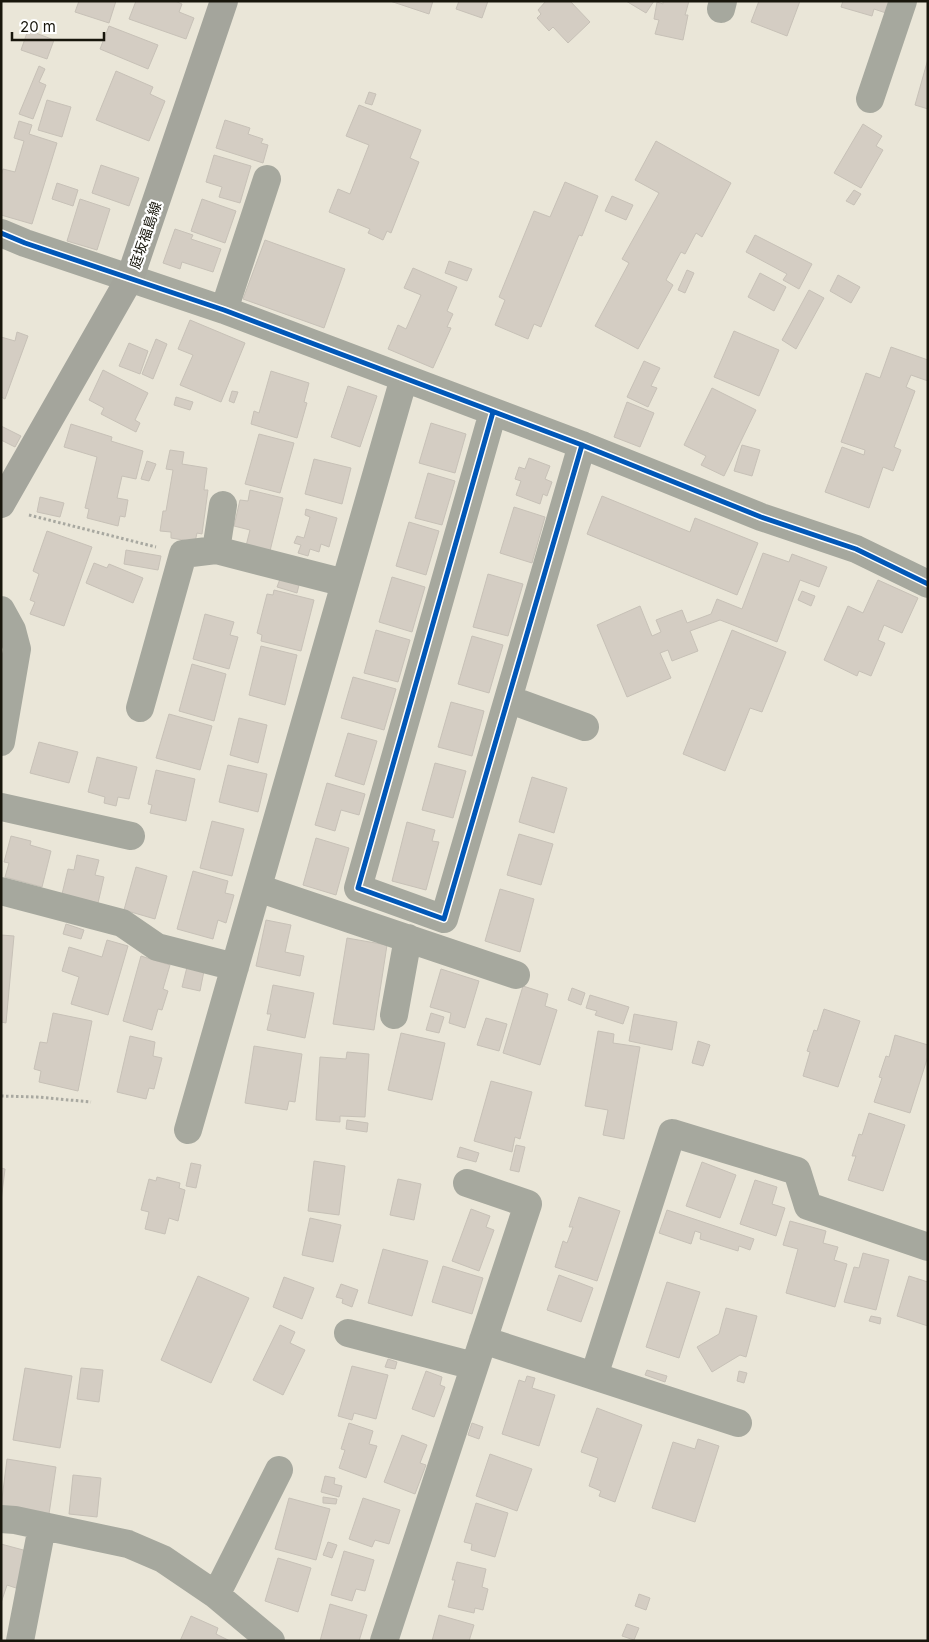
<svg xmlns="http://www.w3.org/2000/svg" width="929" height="1642" viewBox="0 0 929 1642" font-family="Inter,'Noto Sans JP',sans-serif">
<rect width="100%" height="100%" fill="#eae6d8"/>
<path fill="#d4cdc3" stroke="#c7c1b7" d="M79 1H116L109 23 75 12Z
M136 1H175L182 4 179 12 194 18 186 39 129 19Z
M390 1H433L429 14Z
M459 1H488L482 18 456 9Z
M546 1H570L590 22 568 43 553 27 549 31 537 18 541 14 538 10Z
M626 1H654L646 13Z
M663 1H689L685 15H688L683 40 655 34 659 20 654 19 657 2 663 4Z
M759 1H800L787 36 751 22Z
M843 1H889L886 13 874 9 872 16 841 7Z
M109 26 158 45 148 69 100 49Z
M28 30 54 40 47 59 21 50Z
M928 59V109L915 105Z
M39 66 45 69 39 82 46 85 33 119 19 114Z
M116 71 153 87 150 94 165 101 149 141 96 120Z
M369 92 376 94 372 105 365 103Z
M47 100 71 107 62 137 38 130Z
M359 105 421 130 410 158 419 162 391 233 387 231 383 240 368 233 370 229 329 212 338 189 350 194 369 145 346 136Z
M225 120 250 128 248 134 263 139 261 143 268 145 263 163 216 148Z
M19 121 32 125 29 134 57 143 32 224 1 215V176L3 169 15 172 24 141 14 138Z
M863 124 882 136 876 146 883 150 861 188 834 173Z
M656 141 731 183 702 237 696 233 685 254 681 252 666 280 673 285 638 349 595 326 629 263 622 259 659 193 635 180Z
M214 155 251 166 240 203 219 197 222 187 206 182Z
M101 165 139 178 129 206 92 193Z
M565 182 598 196 582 236 579 235 541 327 534 324 528 339 495 325 505 300 499 297 534 211 550 217Z
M57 183 78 190 73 206 52 199Z
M854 190 861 194 854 205 846 201Z
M612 196 633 205 626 220 605 211Z
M80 199 110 209 97 250 67 241Z
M202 199 236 211 225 243 191 231Z
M175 229 193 235 191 239 221 249 213 272 182 262 180 269 163 263Z
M755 235 812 264 799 289 783 280 787 274 746 252Z
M265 240 345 269 324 328 243 299Z
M449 261 472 269 467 281 445 273Z
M413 268 457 287 447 311 453 314 447 327 451 328 433 368 388 349 398 325 406 329 421 295 404 288Z
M687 270 694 273 685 293 678 290Z
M760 273 786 287 774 311 748 297Z
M838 275 860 287 851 303 830 291Z
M809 290 824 298 796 349 782 340Z
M190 320 245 343 221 402 180 385 193 355 178 349Z
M734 331 779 350 759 396 714 377Z
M17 332 28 336 5 399 1 397V337L15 341Z
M156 339 167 344 153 379 142 374Z
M129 343 148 351 140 374 119 366Z
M891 347 928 360V381L911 375 906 387 915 391 894 447 901 450 893 471 883 467 869 508 825 492 842 447 864 455 865 450 841 442 866 373 880 378Z
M644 361 660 368 651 386 657 388 648 407 627 397Z
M103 370 148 393 135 420 140 423 136 432 101 414 104 408 89 400Z
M271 371 309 383 304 402 307 403 297 438 251 424 254 411 259 413Z
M348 386 377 396 360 447 331 437Z
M712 388 756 410 724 476 701 465 706 456 684 445Z
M232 391 238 392 234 403 229 401Z
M176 397 193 402 190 410 174 405Z
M627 402 654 413 640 447 614 437Z
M431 423 466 434 455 473 419 463Z
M71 424 112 437 111 441 143 451 136 479 122 476 117 498 128 500 125 517 120 516 118 526 87 518 89 509 85 508 97 457 64 447Z
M1 426 21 436 15 447 1 440Z
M259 434 294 443 280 493 245 484Z
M742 445 760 450 752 476 734 471Z
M170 450 184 452 182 464 207 468 204 490H208L202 534 197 533 195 542 171 538V532L160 531 163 511H166L173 470 166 469Z
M529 458 550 466 545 479 552 482 547 496 543 494 540 504 516 495 521 481 515 479 519 467 525 469Z
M314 459 351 468 342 504 305 494Z
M147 461 156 464 149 481 141 479Z
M428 473 455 481 442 525 415 518Z
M250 490 283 498 270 551 246 546 250 530 234 526 240 500 248 501Z
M602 496 690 532 695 518 758 543 737 595 587 534Z
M40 497 64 503 60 517 37 512Z
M514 507 545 517 532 563 500 553Z
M306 509 337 518 329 547 321 544 319 552 310 549 308 556 298 553 301 545 294 543 297 536 304 538 310 517 305 515Z
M409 522 439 531 426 575 396 566Z
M47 531 92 547 64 626 30 614 35 602 30 600 39 574 33 571Z
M126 550 161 556 158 570 124 564Z
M763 553 789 562 792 554 827 567 819 587 800 580 777 642 720 620 690 631 698 651 672 661 668 650 660 653 671 678 627 697 597 625 640 606 652 636 661 632 656 620 682 610 687 623 711 614 717 599 742 609Z
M94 563 107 568 109 564 143 578 133 603 86 583Z
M488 574 523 584 508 636 473 627Z
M392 577 425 587 412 632 379 622Z
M280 579 299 585 297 593 277 587Z
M878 580 918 598 902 633 884 625 878 640 885 643 871 676 859 671 857 676 824 660 848 606 863 613Z
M274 590 314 600 301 651 261 641 262 635 257 633 267 594 273 595Z
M802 591 815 596 811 606 798 600Z
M205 614 234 622 230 635 238 637 229 669 193 659Z
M376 630 410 640 398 682 364 673Z
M732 630 786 652 762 712 750 708 725 771 683 754Z
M472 636 503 645 489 693 458 684Z
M261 646 297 655 285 705 249 695Z
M192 664 226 674 214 721 179 711Z
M353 677 396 689 384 730 341 718Z
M451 702 484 711 472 756 438 747Z
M169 714 212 726 200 770 156 758Z
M239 718 267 725 258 763 230 755Z
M348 733 377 741 364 785 335 776Z
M39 742 78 752 69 783 30 773Z
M97 757 137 767 129 799 118 797 116 806 104 803 105 797 88 792Z
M435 763 466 771 453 818 422 810Z
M228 765 267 774 258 812 219 802Z
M156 770 195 779 186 821 150 813 152 805 148 804Z
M532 777 567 788 554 833 519 822Z
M327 783 365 794 359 815 341 810 335 831 315 825Z
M212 821 244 829 232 876 200 868Z
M407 822 435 830 432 841 439 842 426 890 392 881Z
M519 834 553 844 541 885 507 875Z
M11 836 31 841 30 845 51 851 42 887 5 877 9 863 4 862Z
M316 838 349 848 336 895 303 885Z
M77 855 99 860 95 875 104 877 98 903 62 894 68 869 74 870Z
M136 867 167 876 155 919 124 910Z
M193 871 228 881 225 893 234 895 226 923 218 920 213 939 177 929Z
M500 889 534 899 520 952 485 941Z
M266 920 291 925 285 952 304 956 300 976 256 966Z
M66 924 84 930 81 939 63 934Z
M1 935 14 936 6 1023 1 1022Z
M347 938 387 945 374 1030 333 1024Z
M107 940 128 946 108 1015 71 1004 79 977 62 971 69 947 102 957Z
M141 956 170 965 163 989 168 991 162 1010 158 1009 152 1030 123 1021Z
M187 967 204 971 200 991 182 987Z
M441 969 479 981 465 1028 449 1023 451 1013 430 1007Z
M273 985 314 993 305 1038 267 1030 271 1014H267Z
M523 986 548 994 545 1006 557 1010 540 1065 503 1053Z
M572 988 585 993 581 1005 568 1000Z
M590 995 629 1007 623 1024 595 1015 597 1011 586 1008Z
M824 1009 860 1021 838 1087 803 1076 810 1052 807 1051 814 1030 817 1031Z
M53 1013 92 1021 78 1091 39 1082 41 1071 34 1069 40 1042 47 1043Z
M431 1013 444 1017 439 1033 426 1030Z
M634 1014 677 1022 672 1050 629 1041Z
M486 1018 507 1024 499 1051 477 1045Z
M598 1031 614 1034 613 1043 640 1047 624 1139 603 1135 608 1110 585 1106Z
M401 1033 445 1043 432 1100 388 1090Z
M895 1035 928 1045V1056L910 1113 874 1102 882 1078 879 1077 886 1056 889 1057Z
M130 1036 155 1042 153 1056 162 1058 154 1089 149 1088 146 1099 117 1092Z
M698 1041 710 1045 703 1066 692 1063Z
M254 1046 302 1054 295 1102 289 1101 287 1110 245 1103Z
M347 1052 369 1054 365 1117 340 1116V1122L316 1120 320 1057 346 1059Z
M491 1081 532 1092 520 1139 515 1137 512 1152 474 1141Z
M869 1113 905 1125 883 1191 848 1180 856 1156H852L859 1134 862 1135Z
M347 1120 368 1123 367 1132 346 1129Z
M516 1145 525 1147 519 1172 510 1170Z
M460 1147 479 1153 476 1162 457 1157Z
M314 1161 345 1166 339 1215 308 1211Z
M702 1162 736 1175 720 1218 686 1206Z
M191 1163 201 1165 196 1188 186 1186Z
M1 1168 5 1169 1 1201Z
M157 1177 180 1183 179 1188 185 1190 178 1221 169 1218 165 1234 145 1229 149 1212 141 1210 149 1179 156 1181Z
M398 1179 421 1184 414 1220 390 1215Z
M755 1180 777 1187 772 1204 785 1208 776 1236 740 1224Z
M579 1197 620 1211 597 1281 555 1267 563 1241 567 1243 573 1227H569Z
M471 1209 490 1216 486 1227 494 1230 479 1271 452 1261Z
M667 1210 754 1239 750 1250 739 1246 738 1251 700 1239 701 1233 695 1231 691 1244 659 1233Z
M310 1218 341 1225 333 1262 302 1255Z
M790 1221 826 1231 823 1243 838 1247 834 1260 847 1264 835 1307 786 1293 798 1249 783 1245Z
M383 1249 428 1261 412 1316 368 1303Z
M863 1253 889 1260 876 1310 844 1302 854 1267 859 1268Z
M443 1266 483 1278 472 1314 432 1302Z
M559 1275 593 1288 581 1322 547 1310Z
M198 1276 249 1298 211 1383 161 1360Z
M909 1276 928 1282V1326L897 1316Z
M284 1277 314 1288 302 1319 273 1307Z
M667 1282 700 1292 679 1358 646 1347Z
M341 1284 358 1290 352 1307 342 1303 343 1299 336 1297Z
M726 1308 757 1316 746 1357 740 1355 712 1372 697 1347 719 1334Z
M871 1316 881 1318 880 1324 869 1321Z
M280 1325 295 1332 290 1343 305 1350 283 1395 253 1380Z
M388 1359 397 1362 395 1369 385 1367Z
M352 1366 388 1375 376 1419 354 1413 352 1420 338 1416Z
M25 1368 72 1376 60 1448 13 1440Z
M81 1368 103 1370 99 1402 77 1399Z
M647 1370 667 1376 665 1382 645 1375Z
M426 1371 442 1377 440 1385 445 1387 434 1417 412 1409Z
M739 1371 747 1373 744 1383 737 1381Z
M527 1376 535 1378 532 1388 555 1395 539 1446 502 1434 519 1380 525 1382Z
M597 1408 642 1425 615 1502 599 1496 601 1491 589 1486 598 1458 581 1452Z
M349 1423 373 1431 369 1444 377 1446 366 1478 339 1468 345 1450 341 1449Z
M472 1423 483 1427 479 1439 468 1435Z
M402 1435 427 1445 420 1463 426 1465 415 1494 384 1482Z
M698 1439 719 1446 695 1522 652 1508 673 1442 695 1449Z
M490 1454 532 1469 517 1511 476 1496Z
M7 1459 56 1467 49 1514 1 1507Z
M73 1475 101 1478 97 1517 69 1514Z
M325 1476 335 1478 334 1484 342 1486 339 1497 321 1492Z
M323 1497 337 1499 336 1504 323 1503Z
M289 1498 330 1509 316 1560 275 1549Z
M363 1498 400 1510 389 1544 375 1540 372 1547 349 1539Z
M476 1503 508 1513 495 1557 471 1550 472 1544 464 1542Z
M328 1542 337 1545 332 1558 323 1555Z
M1 1544 27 1551 16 1588 7 1585 1 1603Z
M344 1551 374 1560 365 1591 356 1589 352 1601 331 1595Z
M278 1558 311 1568 298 1612 265 1601Z
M457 1562 486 1569 482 1587 488 1589 483 1610 475 1608 474 1613 448 1607 455 1580H452Z
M639 1594 650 1598 646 1610 635 1606Z
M330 1604 367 1615 359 1641H320Z
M439 1615 474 1625 469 1641H432Z
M191 1616 218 1628 216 1634 230 1641H180Z
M627 1624 639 1628 634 1640 622 1636Z"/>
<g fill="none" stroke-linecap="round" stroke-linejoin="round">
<path stroke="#a8a8a0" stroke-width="3" stroke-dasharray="2.5 2.5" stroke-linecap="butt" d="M29 515 156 547
M1 1096 37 1097 91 1102"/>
<path stroke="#a6a89e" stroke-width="28" d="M721 9 723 1
M870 99 903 1
M1 233 25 243 224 310 582 445 761 517 856 549 928 584
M224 310 267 179
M493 412 358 888 444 919 582 445
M216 550 223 505
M1 610 12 630 17 649 1 742
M508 699 585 727
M140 708 183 554 216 550 345 583
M1 807 131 836
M258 888 516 975
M1 891 122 923 157 947 235 967
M394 1015 408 938
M188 1130 404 378
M348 1333 474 1366
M483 1340 738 1423
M594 1376 672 1133 797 1171 808 1206 928 1247
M1 1519 15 1520 128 1544 163 1559 216 1595
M20 1641 42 1527
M271 1641 216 1595 279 1470
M384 1641 528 1204 467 1183"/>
<path stroke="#a4a59c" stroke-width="28" d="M1 504 130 278 224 1"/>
<g stroke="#fff" stroke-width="8">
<path id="cycleway" d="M1 233 25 243 224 310 582 445 761 517 856 549 928 584
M493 412 358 888 444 919 582 445"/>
</g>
<use href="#cycleway" stroke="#0057b8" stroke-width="5"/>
</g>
<g text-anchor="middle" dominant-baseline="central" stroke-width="4.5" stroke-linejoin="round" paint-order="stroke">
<g font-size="14" fill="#18160c" stroke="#fff">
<text transform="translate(145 235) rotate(-71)">庭坂福島線</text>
</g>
</g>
<rect width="929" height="1642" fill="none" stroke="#18160c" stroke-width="5"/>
<path d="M12 32v8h92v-8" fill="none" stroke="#18160c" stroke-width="2.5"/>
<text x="20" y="32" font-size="15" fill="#18160c" stroke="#ffffff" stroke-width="4" paint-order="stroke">20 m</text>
</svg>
